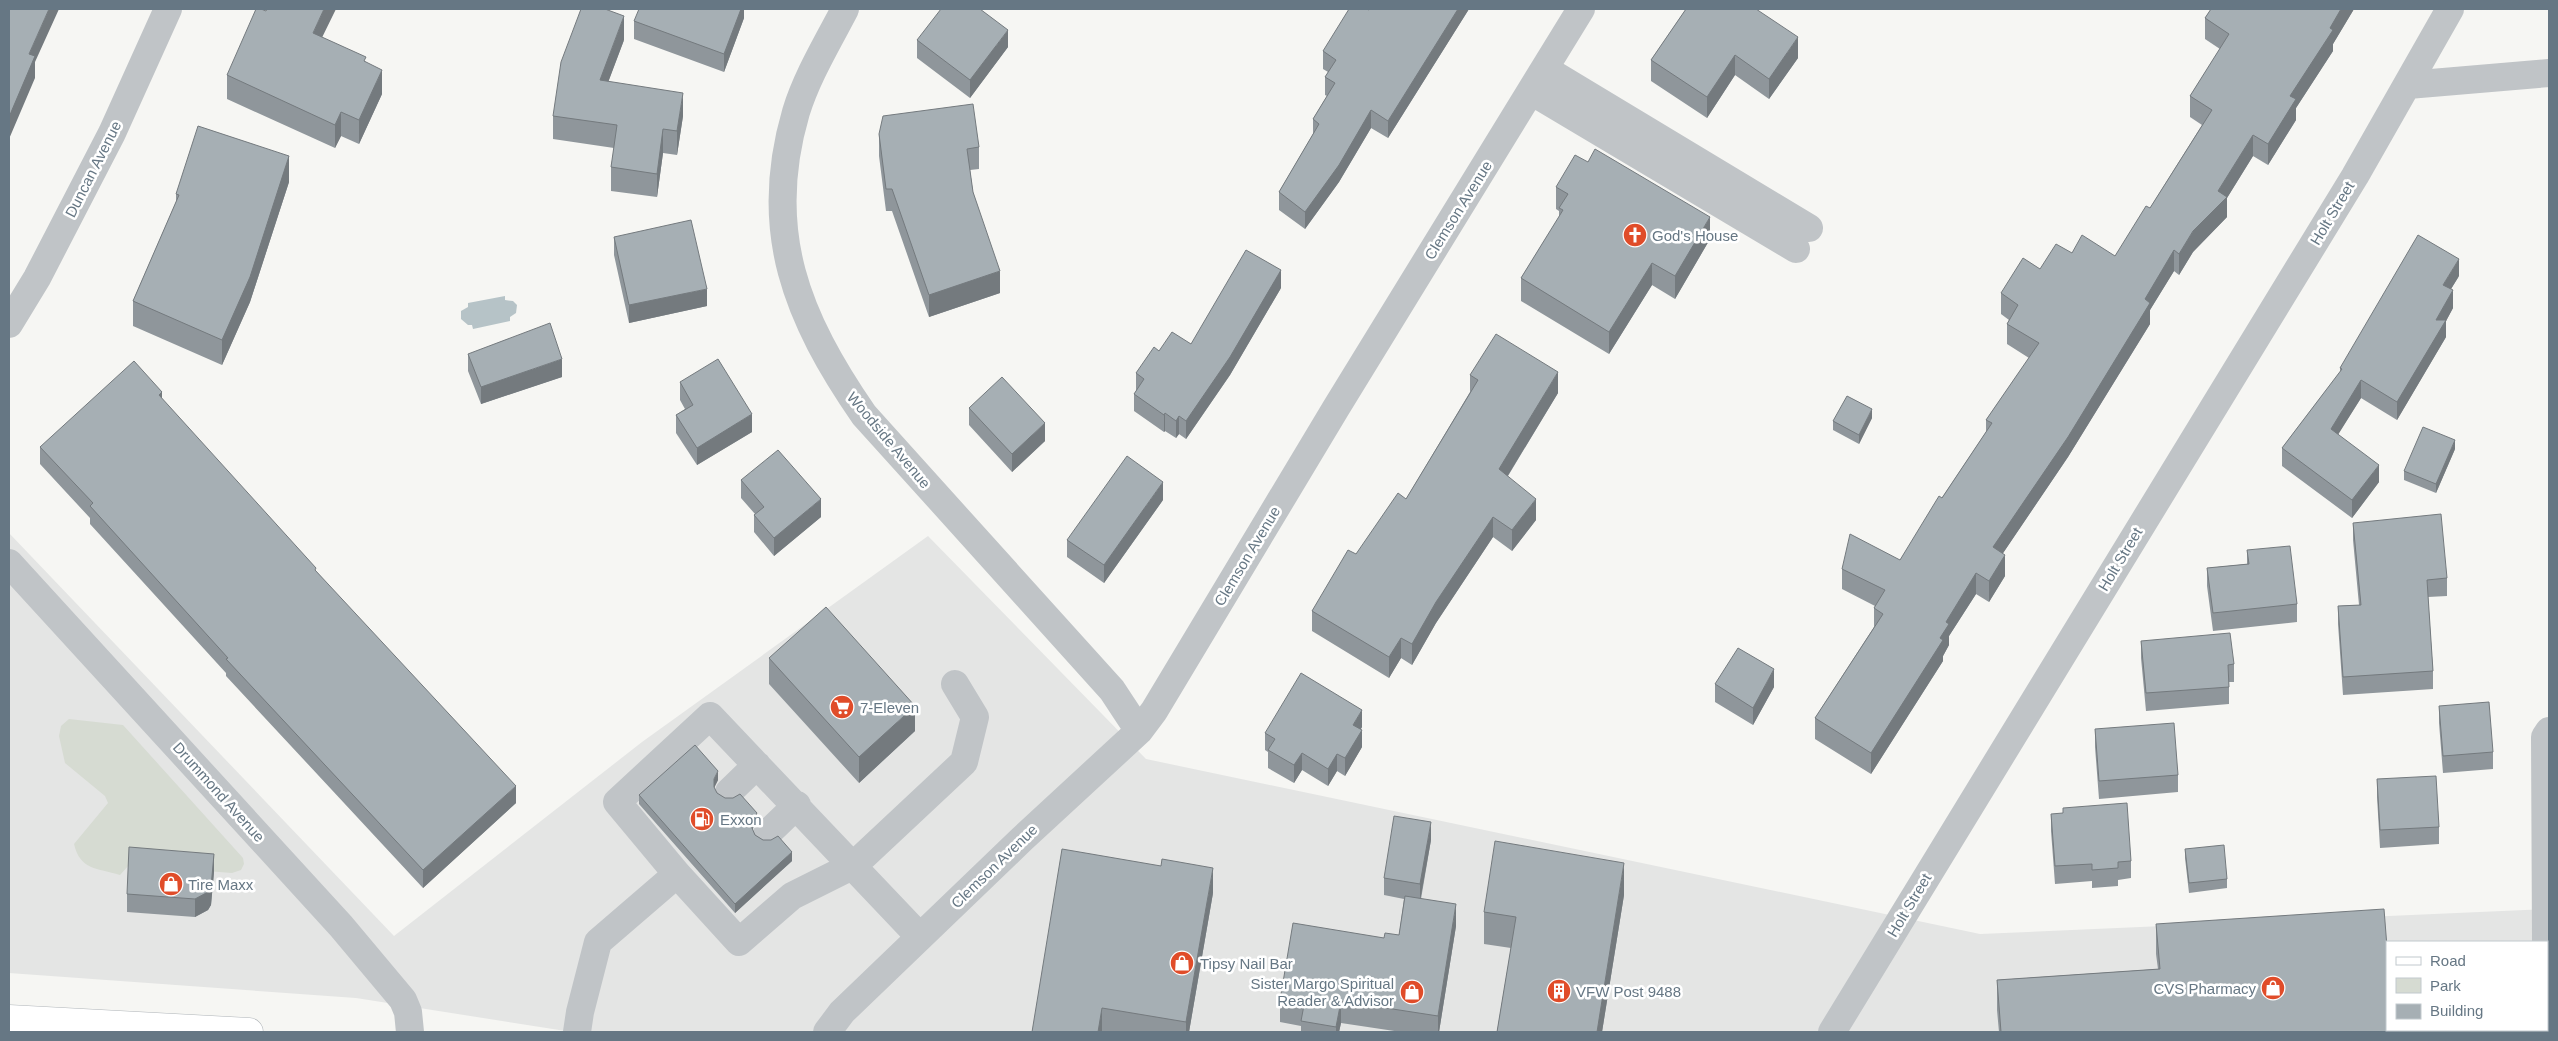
<svg xmlns="http://www.w3.org/2000/svg" width="2558" height="1041" viewBox="0 0 2558 1041" font-family="Helvetica,sans-serif">
<rect width="100%" height="100%" fill="#f6f6f3"/>
<path fill="#e4e5e4" fill-rule="evenodd" d="M9 533 394 936 642 742 928 536 1146 759 1980 934 2549 909V1032H572L356 998 9 973ZM2387 942H2547V1030H2387Z"/>
<path fill="#d6dbd2" d="M69 719 123 725 243 858 244 864 241 870 232 873 129 865 120 875C97 868 80 870 74 844L108 803 105 796 65 763 59 736 61 726Z"/>
<path fill="#b6c3c7" d="M505 296V300L513 301 517 305 516 313 510 317V321L473 329 472 325H468L461 319V311L468 307V303Z"/>
<g fill="none" stroke-linecap="round" stroke-linejoin="round">
<g stroke="#b1b6ba" stroke-width="29">
<path id="major" d="M9 1019 249 1032"/>
</g>
<path stroke="#c0c4c7" stroke-width="28" d="M845 9C828 42 807 76 796 112 761 231 797 318 864 415L1112 690 1139 731
M1545 69 1809 228
M2408 85 2549 73
M1531 91 1796 249
M9 324 37 278 112 133 168 9
M9 563 341 926 403 1000 408 1012 410 1032
M729 792 757 765
M767 834 797 805
M677 874 617 802 710 716 920 937
M2546 942 2545 737 2549 731
M2547 1030V1032
M577 1032 580 1012 598 942 677 874 739 942 792 896 854 865 964 762 975 717 955 684
M827 1032 842 1012 1022 839 1139 731 1154 711 1336 408 1581 9
M1832 1032 2355 176 2450 9"/>
<use href="#major" stroke="#fff" stroke-width="28"/>
</g>
<path fill="#8f969b" d="M744 9V18L724 72 634 39V21Z
M1370 9H1469L1388 138 1371 128 1339 182 1305 229 1279 210V192L1313 134V119L1327 96 1325 95V77L1328 72 1323 69V51Z
M1686 9 1798 58 1769 99 1735 75 1707 118 1651 81V60Z
M2211 9H2354L2333 44V51L2296 108V120L2268 165 2253 156 2227 198V217L2193 252 2179 275 2174 271 2150 310V324L2068 457 2003 553 2005 576 1989 602 1976 594 1949 636V645L1943 656V661L1871 774 1815 739V718L1874 627V608L1875 606 1842 589V569L1900 560 1986 432V420L2029 358 2007 344V324L2009 320 2001 314V293L2040 269 2072 253 2115 256 2150 208 2202 125 2190 117V96L2220 49 2205 39V18Z
M322 37 366 62 382 94 359 144 341 136 335 148 227 99V75Z
M624 40 608 82 683 116 677 155 663 153 657 197 611 191V167L614 148 553 139V116Z
M917 40 1008 47 970 98 917 58Z
M879 134 979 147V169L970 170 973 192 1000 293 929 317 892 211H886L879 156Z
M289 182 250 302 222 365 133 326V301L176 202V194Z
M1556 187 1710 239 1675 299 1652 285 1609 354 1521 301V278L1559 217V211L1556 209Z
M614 237 707 306 629 323 614 255Z
M2459 276 2451 289 2453 308 2446 321V337L2397 420 2361 398 2338 434 2379 482 2352 518 2282 466V448L2340 372V368Z
M1281 288 1230 375 1186 439 1179 434 1176 438 1165 431 1164 432 1134 411V394L1136 391V373L1159 351 1191 344Z
M468 354 562 377 481 404 468 371Z
M1470 375 1558 393 1508 476 1536 520 1512 551 1493 537 1436 623 1412 665 1401 658 1389 678 1312 631V611L1356 554 1406 499 1470 392Z
M680 382 752 432 697 465 676 433V415L685 409 680 400Z
M162 399 316 571 516 803 423 888 226 676V673L90 524V518L40 464V447Z
M969 408 1045 441 1012 472 969 425Z
M1872 418 1859 444 1833 430V421Z
M2455 449 2436 493 2404 480V471Z
M741 480 821 517 774 556 754 532V515L755 514 741 498Z
M1163 500 1104 583 1067 557V540Z
M2353 523 2447 578V596L2428 597 2433 671V689L2343 695 2338 624V606L2359 605 2353 540Z
M2247 550 2297 604V622L2213 631 2207 586V568L2247 564Z
M2141 641 2234 664V682H2229V704L2146 711 2141 658Z
M769 658 915 731 859 783 769 684Z
M1715 684 1774 687 1753 725 1715 702Z
M2439 706 2493 752V769L2443 773 2439 723Z
M1362 727 1361 729 1362 747 1345 776 1337 771 1328 786 1302 770 1294 783 1268 768V752L1265 750V733Z
M2095 729 2178 775V792L2099 799 2095 747Z
M2377 779 2439 827V844L2380 848 2377 797Z
M718 780 714 788 717 793 757 822 752 829 755 835 763 840H771L792 861 735 913 639 804V795Z
M2051 814 2131 861V878L2118 880V886L2092 888V881L2055 884 2051 831Z
M1431 840 1421 899 1456 926 1439 1032H1401L1341 1023 1339 1032H1301V1026L1280 1022V1000L1384 938 1399 935 1404 899 1384 895V878Z
M2185 849 2227 879V888L2189 893 2185 858Z
M214 872 211 905 208 910 195 917 127 912V894Z
M1213 893 1189 1032H1032Z
M1624 895 1602 1032H1497L1511 948 1484 944V912Z
M2156 924 2393 1032H1999L1997 1010V980L2158 969 2156 954Z"/>
<path fill="#747a7e" d="M49 9H59L35 62V78L9 139V117L29 54Z
M324 9H336L313 56V33Z
M741 9H744V18L724 72V54Z
M1458 9H1469L1388 138V121Z
M2341 9H2354L2333 44V51L2296 108V120L2268 165V144L2290 96Z
M624 16V40L600 104V80Z
M1008 30V47L970 98V80Z
M1798 37V58L1769 99V79Z
M1735 55V75L1707 118V97Z
M382 70V94L359 144V120Z
M683 93V116L677 155V131Z
M1371 110V128L1339 182 1305 229V212Z
M341 112V136L335 148V125Z
M663 129V153L657 197V174Z
M2253 135V156L2227 198V217L2193 252 2179 275V254Z
M289 156V182L250 302 222 365V340Z
M1710 217V239L1675 299V276Z
M2174 250V271L2150 310V324L2068 457 1993 568V547Z
M2459 259V276L2443 302V285Z
M1652 263V285L1609 354V332Z
M1281 270V288L1230 375 1186 439V421Z
M1000 271V293L929 317V295Z
M707 289V306L629 323V305Z
M2453 290V308L2446 321V337L2397 420V402L2436 320Z
M562 359V377L481 404V387Z
M1558 372V393L1499 490V469Z
M2361 380V398L2331 446V429Z
M162 392V410L159 395Z
M1872 409V418L1859 444V435Z
M1165 413V431L1164 432V415Z
M752 414V432L697 465V448Z
M1179 416V434L1176 438V421Z
M1045 423V441L1012 472V454Z
M2455 440V449L2436 493V484Z
M2379 465V482L2352 518V500Z
M1163 482V500L1104 583V565Z
M821 499V517L774 556V538Z
M1536 499V520L1512 551V530Z
M1493 517V537L1436 623 1412 665V644L1436 602Z
M2005 555V576L1989 602V581Z
M1976 573V594L1949 636V645L1943 656V661L1871 774V753L1940 638 1946 622Z
M1401 638V658L1389 678V657Z
M1774 669V687L1753 725V708Z
M915 706V731L859 783V757Z
M1362 710V727L1353 742V725Z
M1362 730V747L1345 776V758Z
M1302 753V770L1294 783V765Z
M1337 754V771L1328 786V769Z
M718 771V780L714 788V779Z
M516 786V803L423 888V870Z
M757 813V822L752 830V821Z
M1431 822V840L1420 901V884Z
M792 852V861L735 913V904Z
M214 854V872L211 905 208 910 195 917V899Z
M1624 863V895L1602 1032H1597Z
M1213 868V893L1189 1032H1186V1022Z
M1456 904V926L1439 1032H1438V1016Z
M1341 1001V1023L1339 1032H1336V1027Z
M1102 1008V1032H1098Z"/>
<path fill="#a6afb4" stroke="#747a7e" d="M9 9H49L29 54 35 56 9 117Z
M256 9H261L266 11 267 9H324L313 33 366 57 364 61 382 70 359 120 341 112 335 125 227 75Z
M581 9H605L624 16 600 80 683 93 677 131 663 129 657 174 611 167 617 125 553 116 561 62Z
M639 9H741L724 54 634 21Z
M941 9H980L1008 30 970 80 917 40Z
M1349 9H1367L1369 10 1370 9H1458L1388 121 1371 110 1339 165 1305 212 1279 192 1319 124 1313 119 1335 83 1325 77 1336 60 1323 51Z
M1686 9H1756L1798 37 1769 79 1735 55 1707 97 1651 60Z
M2211 9H2341L2330 28 2333 30 2290 96 2296 99 2268 144 2253 135 2218 191 2227 197 2193 231 2179 254 2174 250 2145 299 2150 303 2068 437 1993 547 2005 555 1989 581 1976 573 1946 622 1949 624 1940 638 1943 640 1871 753 1815 718 1883 614 1874 608 1885 590 1842 569 1850 534 1900 560 1939 496 1942 498 1992 423 1986 420 2039 343 2007 324 2018 305 2001 293 2023 258 2040 269 2056 244 2072 253 2082 235 2115 256 2146 206 2150 208 2212 110 2190 96 2229 34 2205 18Z
M973 104 979 147 967 149 973 192 1000 271 929 295 892 189H886L879 134 883 116Z
M198 126 289 156 250 277 222 340 133 301 179 195 176 194Z
M1595 149 1710 217 1675 276 1652 263 1609 332 1521 278 1563 210 1559 208 1568 194 1556 187 1575 155 1588 162Z
M691 220 707 289 629 305 614 237Z
M2418 235 2459 259 2443 285 2453 290 2436 320H2446L2397 402 2361 380 2331 429 2379 465 2352 500 2282 448 2342 369 2340 368Z
M1246 250 1281 270 1230 357 1186 421 1179 416 1176 421 1165 413 1164 415 1134 394 1144 379 1136 373 1154 347 1159 351 1172 332 1191 344Z
M550 323 562 359 481 387 468 354Z
M1496 334 1558 372 1499 469 1536 499 1512 530 1493 517 1436 602 1412 644 1401 638 1389 657 1312 611 1348 550 1356 554 1398 493 1406 499 1478 380 1470 375Z
M718 359 752 414 697 448 676 415 693 405 680 382Z
M134 361 162 392 159 395 316 568 315 570 516 786 423 870 226 659 228 658 90 506 93 503 40 447Z
M1002 377 1045 423 1012 454 969 408Z
M1847 396 1872 409 1859 435 1833 421Z
M2423 427 2455 440 2436 484 2404 471Z
M778 450 821 499 774 538 754 515 764 507 741 480Z
M1127 456 1163 482 1104 565 1067 540Z
M2441 514 2447 578 2427 580 2433 671 2343 677 2338 606 2361 605 2353 523Z
M2290 546 2297 604 2213 613 2207 568 2249 564 2247 550Z
M826 607 915 706 859 757 769 658Z
M2230 633 2234 664 2228 665 2229 687 2146 693 2141 641Z
M1738 648 1774 669 1753 708 1715 684Z
M1301 673 1362 710 1353 725 1362 730 1345 758 1337 754 1328 769 1302 753 1294 765 1268 750 1275 739 1265 733Z
M2489 702 2493 752 2443 756 2439 706Z
M2174 723 2178 775 2099 781 2095 729Z
M695 745 718 771 714 779V787L717 793 725 798H733L740 794 757 813 752 821V828L755 835 763 840H771L778 836 792 852 735 904 639 795Z
M2436 776 2439 827 2380 830 2377 779Z
M2127 803 2131 861 2118 862V868L2092 870V864L2055 866 2051 814 2063 813V808Z
M1394 816 1431 822 1420 884 1384 878Z
M1495 841 1624 863 1597 1032H1497L1516 917 1484 912Z
M2224 845 2227 879 2189 883 2185 849Z
M129 847 214 854 211 887 208 892 195 899 127 894Z
M1062 849 1161 866 1162 859 1213 868 1186 1022 1102 1008 1098 1032H1032Z
M1405 896 1456 904 1438 1016 1341 1001 1336 1027 1301 1021 1304 1005 1280 1000 1293 923 1384 938 1385 933 1399 935Z
M2384 909 2387 947V1030H2393V1032H2001L1997 980 2160 969 2156 924Z"/>
<defs>
<g id="church-disc" transform="scale(1.25)"><circle r="9.5" fill="#e04c29" stroke="#fff"/><path d="M-1.2-6h2.4v3.5h3.3v2.4h-3.3V6h-2.4V-.1h-3.3v-2.4h3.3Z" fill="#fff"/></g>
<g id="supermarket-disc" transform="scale(1.25)"><circle r="9.5" fill="#e04c29" stroke="#fff"/><path d="M-6-5.5h2.5l.6 2H6L4.5 2H-2.5L-4.4-4H-6ZM-1.5 3.2a1.3 1.3 0 1 0 .1 0ZM3 3.2a1.3 1.3 0 1 0 .1 0Z" fill="#fff"/></g>
<g id="fuel-disc" transform="scale(1.25)"><circle r="9.5" fill="#e04c29" stroke="#fff"/><path d="M-5.5-6h7V0h2V4h1.3V-2.5L3-4.5l.8-.8L6-3V5H2.5V1h-1V6h-7ZM-4.2-4.7v3.2H.2V-4.7Z" fill="#fff"/></g>
<g id="shop-disc" transform="scale(1.25)"><circle r="9.5" fill="#e04c29" stroke="#fff"/><path d="M-5-2.5h2.3a2.7 3.5 0 0 1 5.4 0H5L5.5 6h-11ZM-1.5-2.5h3a1.5 2.3 0 0 0-3 0Z" fill="#fff"/></g>
<g id="building-disc" transform="scale(1.25)"><circle r="9.5" fill="#e04c29" stroke="#fff"/><path d="M-4-6H4V6H1V3H-1V6H-4ZM-2.5-4.3h1.7v1.8h-1.7ZM.8-4.3h1.7v1.8H.8ZM-2.5-1h1.7V.8h-1.7ZM.8-1h1.7V.8H.8Z" fill="#fff"/></g>
</defs>
<g fill-rule="evenodd">
<use href="#church-disc" x="1635" y="235"/>
<use href="#supermarket-disc" x="842" y="707"/>
<use href="#fuel-disc" x="702" y="819"/>
<use href="#shop-disc" x="171" y="884"/>
<use href="#shop-disc" x="1182" y="963"/>
<use href="#shop-disc" x="2273" y="988"/>
<use href="#building-disc" x="1559" y="991"/>
<use href="#shop-disc" x="1412" y="992"/>
</g>
<g text-anchor="middle" dominant-baseline="central" stroke-width="5" stroke-linejoin="round" paint-order="stroke">
<g font-size="15" fill="#667784" stroke="#fff">
<text transform="translate(93 169) rotate(-63)">Duncan Avenue</text>
<text transform="translate(1458 210) rotate(-58)">Clemson Avenue</text>
<text transform="translate(2332 213) rotate(-59)">Holt Street</text>
<text transform="translate(889 440) rotate(50)">Woodside Avenue</text>
<text transform="translate(1247 556) rotate(-59)">Clemson Avenue</text>
<text transform="translate(2120 559) rotate(-59)">Holt Street</text>
<text transform="translate(219 792) rotate(48)">Drummond Avenue</text>
<text transform="translate(994 866) rotate(-44)">Clemson Avenue</text>
<text transform="translate(1909 905) rotate(-59)">Holt Street</text>
</g>
<g font-size="15" fill="#667784" stroke="#fff" text-anchor="start">
<text x="1652" y="235">God's House</text>
<text x="860" y="707">7-Eleven</text>
<text x="720" y="819">Exxon</text>
<text x="188" y="884">Tire Maxx</text>
<text x="1200" y="963">Tipsy Nail Bar</text>
<text x="1394" y="983" text-anchor="end">Sister Margo Spiritual<tspan x="1394" dy="17">Reader &amp; Advisor</tspan></text>
<text x="2256" y="988" text-anchor="end">CVS Pharmacy</text>
<text x="1576" y="991">VFW Post 9488</text>
</g>
</g>
<rect width="2558" height="1041" fill="none" stroke="#667784" stroke-width="20"/>
<rect x="2386" y="941" width="162" height="90" fill="#ffffff" stroke="#c2c9ce"/>
<rect x="2396" y="957" width="25" height="8" fill="#ffffff" stroke="#c2c9ce"/>
<text x="2430" y="966" font-size="15" fill="#667784">Road</text>
<rect x="2396" y="978" width="25" height="15" fill="#d6dbd2" stroke="#c2c9ce"/>
<text x="2430" y="991" font-size="15" fill="#667784">Park</text>
<rect x="2396" y="1004" width="25" height="15" fill="#a6afb4" stroke="#c2c9ce"/>
<text x="2430" y="1016" font-size="15" fill="#667784">Building</text>
</svg>
